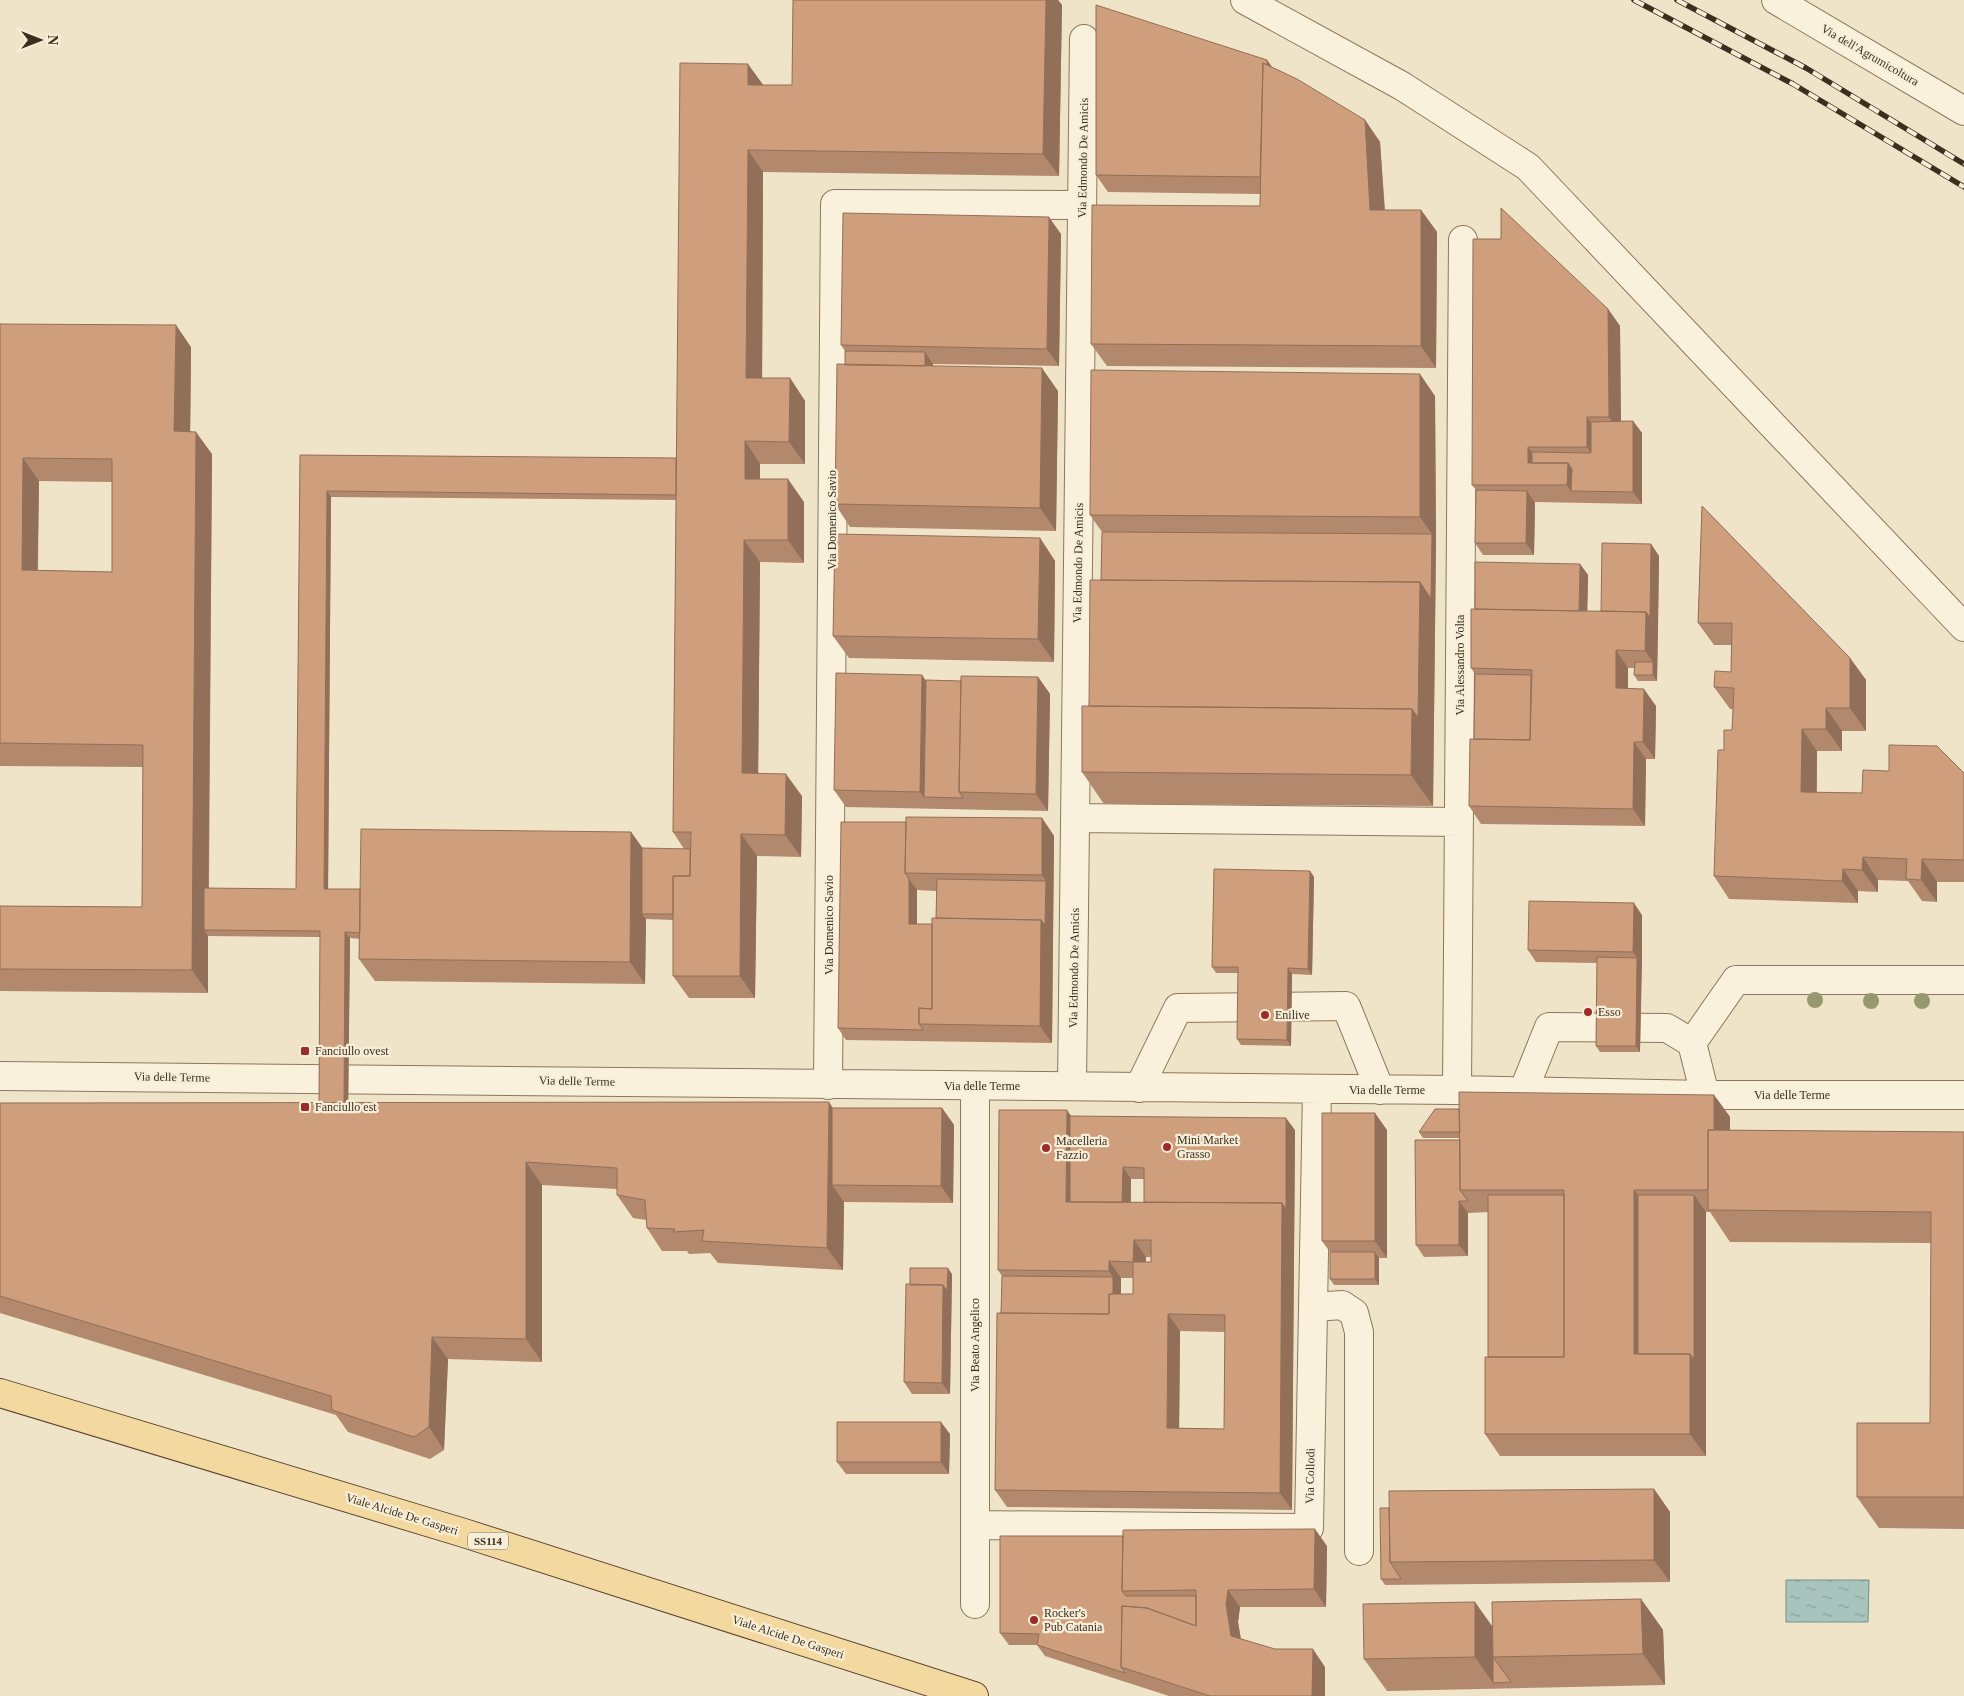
<svg xmlns="http://www.w3.org/2000/svg" width="1964" height="1696" viewBox="0 0 1964 1696" font-family="Georgia,serif">
<defs>
<pattern id="water-ripples" width="26" height="14" patternUnits="userSpaceOnUse" patternTransform="scale(1.25)"><rect width="26" height="14" fill="#a9c4bc"/><path d="M2 4q2-2 4 0t4 0M15 11q2-2 4 0t4 0" fill="none" stroke="#8ba098"/></pattern>
</defs>
<rect width="100%" height="100%" fill="#f0e4c8"/>
<path fill="url(#water-ripples)" stroke="#6f938a" d="M1786 1580H1869L1868 1622H1786Z"/>
<g fill="none" stroke-linecap="round" stroke-linejoin="round">
<g stroke="#8d765c" stroke-width="30">
<path id="minor" d="M1245 0 1402 86 1528 167 1964 627
M1776 0 1964 111
M1076 818 1459 822
M0 1076 1457 1090 1705 1095H1964
M828 1085 835 204 1082 205
M975 1086V1604
M1072 1086 1084 39
M1139 1088 1178 1008 1346 1006 1380 1090
M1457 1090 1463 240
M1523 1092 1549 1027 1667 1028 1692 1043
M1705 1095 1692 1043 1736 980H1964
M1314 1307 1342 1305 1354 1313 1359 1332V1551
M975 1525 1309 1528 1317 1089"/>
</g>
<g stroke="#5b4430" stroke-width="30">
<path id="major" d="M0 1393 464 1533 974 1696"/>
</g>
<use href="#minor" stroke="#faf1dc" stroke-width="28"/>
<use href="#major" stroke="#f3d9a0" stroke-width="28"/>
<g stroke="#3d2e20" stroke-width="5.5">
<path id="rail" d="M1634 0 1793 84 1964 187
M1677 0 1806 68 1964 164"/>
</g>
<use href="#rail" stroke="#f7eed8" stroke-width="4" stroke-dasharray="11" stroke-linecap="butt"/>
</g>
<g fill="#96986f">
<circle cx="1815" cy="1000" r="8"/>
<circle cx="1871" cy="1001" r="8"/>
<circle cx="1922" cy="1001" r="8"/>
</g>
<path fill="#b2896c" fill-rule="evenodd" d="M793 0H1058L1062 5 1059 176 763 172 762 378H790L805 401V464H760V479L804 502V563L760 562 758 773 802 796 801 857 757 856 755 998H689L673 976V920L646 919 645 984 375 981 359 959 360 939 350 938 348 1103 832 1108H942L954 1125 953 1203 844 1202 843 1270 718 1263 710 1253 689 1254 687 1251H662L647 1228 646 1220 633 1218 617 1195V1189L542 1185V1362L448 1359 444 1450 430 1459 348 1432 336 1415 0 1313V1103H319L320 937 208 936V993L0 991V906L142 907 143 767 0 766V324L191 347 190 432 212 454 209 888 296 889 300 455 676 458 763 85H792ZM39 481 112 482V572L38 570ZM331 497 676 500 673 832 684 849 642 848 631 832 360 889H328Z
M1267 60 1272 67 1365 120 1380 142 1385 210H1421L1437 232 1436 368 1107 366 1091 344 1260 206V194L1108 192 1096 175Z
M1061 234 1059 366 933 364V366L1058 391 1056 531 850 527 835 504 845 365V351L841 345Z
M1608 309 1620 326 1621 421H1633L1642 433V504L1535 502 1534 555H1483L1475 543 1476 490 1472 485Z
M1435 396 1436 540 1433 806 1104 804 1082 772 1101 580 1102 532 1090 515Z
M1702 506 1850 658 1866 680V731H1842V751H1817V792L1862 793 1964 773V882H1937V902L1922 901 1908 881 1878 880V892L1858 891V903L1729 899 1714 876 1724 750 1732 730 1733 709H1730L1714 687 1731 672 1732 645H1714L1698 623Z
M1040 538 1055 561 1054 662 849 658 833 636Z
M1651 544 1659 556 1657 681H1638L1634 675 1635 668H1628V688L1656 706 1655 759H1646L1645 826 1481 824 1469 806 1474 739 1475 674 1471 668 1475 609 1580 564 1588 575 1587 611H1601Z
M1038 677 1050 694 1048 811 846 807 834 790 926 680 961 681Z
M1042 818 1054 836 1052 1043 846 1040 838 1028 906 822ZM917 890 936 891V918L932 924H917Z
M1310 871 1314 877 1312 975 1292 974 1291 1046 1241 1045 1237 1039 1238 973H1216L1212 967Z
M1642 915 1640 1052H1600L1596 1046 1597 963 1536 962 1528 950Z
M1714 1095 1730 1117V1130L1964 1132V1529L1879 1528 1857 1497 1930 1423 1931 1243 1730 1242 1710 1212H1706V1456H1500L1485 1434 1488 1357V1212L1468 1213V1256L1424 1257 1416 1245 1460 1138H1423L1419 1132 1459 1109Z
M1070 1116 1295 1130 1292 1510 1007 1507 995 1490 1002 1276 998 1270ZM1131 1179H1144V1203L1131 1202ZM1146 1257H1151V1262H1145ZM1121 1278H1133V1294H1121ZM1180 1331 1225 1332 1224 1429 1179 1428Z
M1387 1130V1258H1379V1285H1334L1330 1279V1252L1322 1241Z
M952 1274 950 1394H912L904 1382 910 1285Z
M950 1434 949 1474H846L837 1462Z
M1654 1489 1670 1512V1582L1385 1585 1381 1579 1389 1508Z
M1000 1536 1327 1546 1326 1607H1240L1238 1622 1241 1639 1325 1667V1696H1169L1045 1656 1037 1645H1009L1000 1633Z
M1641 1599 1663 1630 1665 1685 1387 1691 1364 1659 1492 1627Z"/>
<path fill="#916f58" d="M1046 0H1058L1062 5 1059 176 1043 154Z
M1267 60 1279 77 1264 177Z
M748 64 764 86 748 85Z
M1365 120 1380 142 1386 232 1370 210Z
M748 150 763 172 762 400 746 378Z
M1421 210 1437 232 1436 368 1421 346Z
M1049 217 1061 234 1059 366 1047 349Z
M1608 309 1620 326 1621 434 1609 417Z
M176 325 191 347 190 454 174 431Z
M925 352 933 364V388L924 377Z
M1042 368 1058 391 1056 531 1040 508Z
M1420 374 1435 396 1436 540 1433 806 1411 775 1412 709 1420 582 1432 534 1420 517Z
M790 378 805 401V464L789 442Z
M1587 417 1599 434V464L1587 447Z
M1633 421 1642 433V504L1633 492Z
M196 432 212 454 208 931 204 930 208 936V993L192 970Z
M745 441 760 464V501L745 479Z
M1528 447 1540 464 1528 463Z
M23 458 39 481 37 593 22 570Z
M1568 463 1580 480 1571 491 1567 485Z
M788 479 804 502V563L788 540Z
M327 491 331 497 328 895 324 889Z
M1527 491 1535 503 1534 555 1526 543Z
M1040 538 1055 561 1054 662 1038 639Z
M744 540 760 562 758 795 742 773Z
M1651 544 1659 556 1658 629 1650 617Z
M1580 564 1588 575 1587 627 1579 616Z
M1646 612 1658 629 1657 681 1653 675V662L1645 651Z
M1616 650 1628 668V705L1616 688Z
M1850 658 1866 680V731L1850 708Z
M922 675 934 692 924 797 920 792Z
M1038 677 1050 694 1048 811 1036 794Z
M1644 689 1656 706 1655 759 1643 742Z
M1826 708 1842 731V751L1826 729Z
M1802 729 1817 751 1816 814 1801 792Z
M1634 742 1646 759 1645 826 1633 809Z
M786 774 802 796 801 857 785 835Z
M1042 818 1054 836 1052 1043 1040 1026 1041 920 1046 881 1042 875Z
M631 832 647 854 642 914 646 919 645 984 630 962Z
M741 834 757 856 755 998 740 976Z
M1863 857 1878 880V892L1862 870Z
M1922 859 1937 882V902L1921 880Z
M1843 869 1858 891V903L1842 881Z
M1310 871 1314 877 1312 975 1308 969Z
M909 879 917 890V935L909 924Z
M1634 903 1642 915V964L1633 952Z
M345 932 350 938 348 1126 344 1120Z
M1637 958 1642 964 1640 1052 1636 1046Z
M1288 968 1292 974 1291 1046 1287 1040Z
M1714 1095 1730 1117V1211L1715 1190Z
M829 1102 844 1125 832 1185 844 1202 843 1270 827 1248Z
M942 1108 954 1125 953 1203 941 1186Z
M1067 1110 1079 1128 1078 1208 1066 1202Z
M1375 1113 1387 1130V1258L1375 1241Z
M1286 1118 1295 1130 1292 1510 1280 1493 1282 1203Z
M526 1162 542 1185V1362L526 1339Z
M1123 1167 1131 1179 1130 1220 1122 1208Z
M1634 1190 1650 1212V1359L1634 1354Z
M1694 1195 1706 1212V1456L1690 1434V1354Z
M1459 1201 1468 1213V1256L1459 1245Z
M1134 1240 1146 1257 1145 1279 1133 1262Z
M1375 1252 1379 1258V1285L1375 1279Z
M1109 1261 1121 1278V1331L1112 1319 1113 1277 1109 1271Z
M948 1268 952 1274 950 1394 942 1383 943 1285Z
M1168 1314 1180 1331 1179 1445 1167 1428Z
M432 1337 448 1359 444 1450 429 1427Z
M941 1422 950 1434 949 1474 941 1462Z
M1654 1489 1670 1512V1582L1654 1560Z
M1315 1529 1327 1546 1326 1607 1314 1589Z
M1228 1590 1240 1607 1238 1622 1243 1653 1231 1636 1226 1604Z
M1641 1599 1663 1630 1665 1685 1643 1654Z
M1475 1602 1497 1633 1493 1657V1683L1475 1657Z
M1313 1649 1325 1667V1696H1312Z"/>
<path fill="#cf9f7d" stroke="#916f58" fill-rule="evenodd" d="M793 0H1046L1043 154 748 150 746 378H790L789 442 745 441V479H788V540H744L742 773 786 774 785 835 741 834 740 976H673V876H690L691 832H673L680 63 748 64V85H792Z
M1096 5 1267 60V65L1263 63 1260 177 1096 175Z
M1263 63 1297 79 1365 120 1370 210H1421V346L1091 344 1092 205 1260 206Z
M1501 208 1608 309 1609 417H1587V447H1528V463H1568L1567 485H1472L1473 239H1501Z
M843 213 1049 217 1047 349 841 345Z
M0 324 176 325 174 431 196 432 192 970 0 969V906L142 907 143 745 0 743ZM23 458 112 459V572L22 570Z
M845 351 925 352V366L845 365Z
M837 364 1042 368 1040 508 835 504Z
M1091 370 1420 374V517L1090 515Z
M1633 421V492L1571 491 1572 469 1568 463H1532V452L1591 453V422Z
M300 455 676 458V495L327 491 324 889H360V933L345 932 344 1103H319L320 931 204 930V888L296 889Z
M1476 490 1527 491 1526 543H1475Z
M1702 506 1850 658V708H1826V729H1802L1801 792 1862 793 1863 770 1889 771V745L1937 746 1964 773V860L1922 859 1921 880 1906 879 1907 859 1863 857 1862 870 1843 869 1842 881 1714 876 1718 750H1724V730H1732L1734 688 1714 687 1715 671 1731 672 1732 623H1698Z
M1102 532 1432 534 1431 599 1420 582 1101 580Z
M835 534 1040 538 1038 639 833 636Z
M1602 543 1651 544 1650 617 1646 612 1601 611Z
M1475 562 1580 564 1579 611 1475 609Z
M1090 580 1420 582 1418 718 1412 709 1089 706Z
M1471 609 1646 612 1645 651 1616 650V688L1644 689 1643 742H1634L1633 809 1469 806 1470 739 1530 740 1532 670 1471 668Z
M1635 662H1653V675H1634Z
M836 673 922 675 920 792 834 790Z
M1475 674 1531 675 1530 740 1474 739Z
M961 676 1038 677 1036 794 959 792Z
M926 680 961 681 959 792 963 798 924 797Z
M1082 706 1412 709 1411 775 1082 772Z
M906 817 1042 818V875L905 873Z
M841 822H906L905 873 909 879V924H932V1009L919 1008V1024L923 1030 838 1028Z
M361 829 631 832 630 962 359 959Z
M642 848 690 849V876H673V914H642Z
M1214 869 1310 871 1308 969 1288 968 1287 1040 1237 1039 1238 967H1212Z
M937 879 1046 881 1045 925 1041 920 936 918Z
M1529 901 1634 903 1633 952 1528 950Z
M932 918 1041 920 1040 1026 919 1024V1008L932 1009Z
M1597 957 1637 958 1636 1046H1596Z
M1459 1092 1714 1095V1130H1708V1190H1634V1354H1690V1434H1485V1357H1564V1190H1460Z
M829 1102 827 1248 702 1241 704 1230 673 1232 675 1229 647 1228 645 1200 617 1195V1168L526 1162V1339L432 1337 429 1427 414 1437 332 1410 331 1396 0 1296V1103Z
M832 1108H942L941 1186 832 1185Z
M1435 1109H1459L1460 1132H1419Z
M999 1110H1067L1066 1202 1282 1203 1280 1493 995 1490 997 1313 1109 1314V1294H1133V1262L1109 1261V1271L998 1270ZM1134 1240H1151V1262H1133ZM1168 1314 1225 1315 1224 1429 1167 1428Z
M1322 1113H1375V1241H1322Z
M1070 1116 1286 1118V1209L1282 1203 1144 1202V1168L1123 1167 1122 1202H1070Z
M1708 1130 1964 1132V1497H1857V1423H1930L1931 1212 1708 1210Z
M1415 1140H1460V1190L1468 1201H1459V1245H1416Z
M1488 1195H1564V1357H1488Z
M1638 1195H1694V1359L1690 1354H1638Z
M1330 1252H1375V1279H1330Z
M910 1268H948L947 1291 943 1285H910Z
M1002 1276 1113 1277V1294H1109V1314L1001 1313Z
M906 1284 943 1285 942 1383 904 1382Z
M837 1422H941V1462H837Z
M1654 1489V1560L1390 1562 1389 1491Z
M1380 1508H1389L1390 1562 1401 1579H1381Z
M1315 1529 1314 1589 1228 1590 1226 1604 1231 1636 1275 1649H1313L1312 1696H1210L1121 1667 1122 1606 1147 1608 1196 1626V1590L1122 1591 1123 1530Z
M1000 1536H1123L1122 1591 1126 1596H1196V1626L1147 1608 1122 1606 1121 1667 1125 1673 1037 1645 1039 1634 1000 1633Z
M1641 1599 1643 1654 1493 1657 1492 1602Z
M1475 1602V1657L1364 1659 1363 1604Z
M1493 1657 1511 1682 1493 1683Z"/>
<g fill="#9e2a2b" stroke="#f7eed8" stroke-width="2">
<circle cx="1588" cy="1012" r="5"/>
<circle cx="1265" cy="1015" r="5"/>
<rect x="300" y="1046" width="10" height="10" rx="2.5"/>
<rect x="300" y="1102" width="10" height="10" rx="2.5"/>
<circle cx="1167" cy="1147" r="5"/>
<circle cx="1046" cy="1148" r="5"/>
<circle cx="1034" cy="1620" r="5"/>
</g>
<g text-anchor="middle" dominant-baseline="central" stroke-width="4.5" stroke-linejoin="round" paint-order="stroke">
<rect fill="#f7eed8" stroke="#756857" stroke-width="1" x="468" y="1532.5" width="40" height="17" rx="4"/>
<g font-size="11" font-weight="bold" fill="#3d2e20">
<text x="488" y="1541">SS114</text>
</g>
<g font-size="12" fill="#3d2e20" stroke="#f7eed8">
<text transform="translate(1870 55) rotate(30)">Via dell'Agrumicoltura</text>
<text transform="translate(1083 158) rotate(-89)">Via Edmondo De Amicis</text>
<text transform="translate(832 520) rotate(-90)">Via Domenico Savio</text>
<text transform="translate(1078 563) rotate(-89)">Via Edmondo De Amicis</text>
<text transform="translate(1460 665) rotate(-90)">Via Alessandro Volta</text>
<text transform="translate(829 925) rotate(-90)">Via Domenico Savio</text>
<text transform="translate(1074 968) rotate(-89)">Via Edmondo De Amicis</text>
<text transform="translate(172 1077) rotate(1)">Via delle Terme</text>
<text transform="translate(577 1081) rotate(1)">Via delle Terme</text>
<text x="982" y="1086">Via delle Terme</text>
<text x="1387" y="1090">Via delle Terme</text>
<text x="1792" y="1095">Via delle Terme</text>
<text transform="translate(975 1345) rotate(-90)">Via Beato Angelico</text>
<text transform="translate(1310 1476) rotate(-89)">Via Collodi</text>
<text transform="translate(402 1514) rotate(17)">Viale Alcide De Gasperi</text>
<text transform="translate(788 1637) rotate(18)">Viale Alcide De Gasperi</text>
</g>
<g font-size="12" fill="#3d2e20" stroke="#f7eed8" text-anchor="start">
<text x="1598" y="1012">Esso</text>
<text x="1275" y="1015">Enilive</text>
<text x="315" y="1051">Fanciullo ovest</text>
<text x="315" y="1107">Fanciullo est</text>
<text x="1177" y="1140">Mini Market<tspan x="1177" dy="14">Grasso</tspan></text>
<text x="1056" y="1141">Macelleria<tspan x="1056" dy="14">Fazzio</tspan></text>
<text x="1044" y="1613">Rocker's<tspan x="1044" dy="14">Pub Catania</tspan></text>
</g>
</g>
<g transform="translate(40 40) rotate(90)" stroke="#f7eed8" stroke-width="4" paint-order="stroke">
<path d="M0-4L9 19L0 12L-9 19Z" fill="#3d2e20"/>
<text y="-8" font-size="14" font-weight="bold" text-anchor="middle" fill="#3d2e20">N</text>
</g>
</svg>
